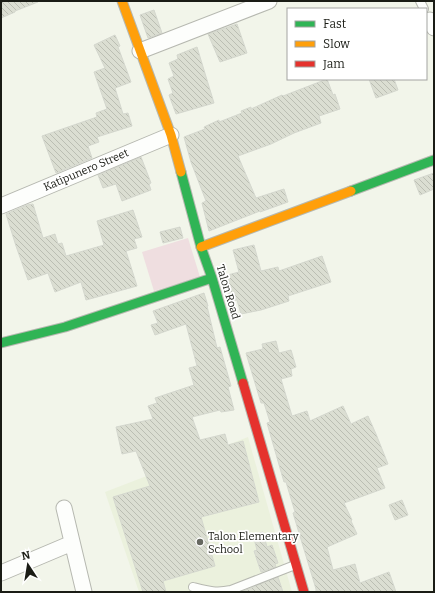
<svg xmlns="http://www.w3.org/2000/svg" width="435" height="593" viewBox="0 0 435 593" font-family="Bitter,serif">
<defs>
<pattern id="building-back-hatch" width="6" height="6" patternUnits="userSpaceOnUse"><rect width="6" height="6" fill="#dbded2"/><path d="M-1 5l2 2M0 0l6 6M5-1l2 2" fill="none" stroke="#bbbeb3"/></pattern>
</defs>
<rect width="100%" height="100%" fill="#f2f5ea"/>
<path fill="#ebf1dd" d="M248 437 292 592H139L105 492Z"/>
<path fill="#efdee0" d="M188 238 200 277 154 291 142 252Z"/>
<path fill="url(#building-back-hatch)" stroke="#d4d7ce" d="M1 1H38V2L15 11V12L1 18Z
M154 10 162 33 148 38 140 15Z
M237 24 247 53 220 62 208 34Z
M115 35 120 46 118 47 131 82 115 88 123 114 128 113 132 126 97 137 99 142 88 146 92 158 56 173 42 136 97 117 96 113 107 109 94 72 105 68 94 45Z
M197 47 214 103 176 114 169 95 173 93 168 79 174 76 169 63 178 59 177 55Z
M327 79 333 95 335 94 340 109 319 116 321 123 294 133 271 144 238 156 256 198 284 189 288 202 260 212V211L209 231 202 203 206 201 191 162 184 137 205 129 204 127 219 120V122L242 113 241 111 251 107V109L282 95 283 96Z
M369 79H394L398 90 376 98Z
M141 157 151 183 149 184 151 190 122 201 116 184 103 188 98 175Z
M434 173V189L420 195 414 180Z
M33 204 43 238 55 234 58 244 62 243 66 256 104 245 97 221 133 210 142 237 134 239 137 248 126 251 137 286 86 300 81 282 55 292 48 273 28 280 16 246 6 214 27 205Z
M180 227 183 238 163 243 160 232Z
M254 245 261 271 278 267 279 271 322 256 331 282 288 296 289 301 261 310 241 314 237 300 231 301 224 276 239 272 233 250Z
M204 293 208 306H207L217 348 220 347 231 386 228 387 234 410 221 412 220 410 192 417 200 440 225 434 228 445 243 441 259 502 201 517 215 566 163 581 166 592H143L113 497 150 486 136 451 122 454 116 427 153 419 148 406 157 403 155 398 194 385 189 368 197 366 186 324 155 335 151 325 158 323 153 311Z
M276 341 279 353 291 350 296 367 291 369 292 376 281 379 292 416 307 411 310 421 343 406 351 424 368 416 376 434 388 464 377 468 385 488 344 503 352 520 351 521 357 534 327 547 333 570 355 564 360 583 389 572 396 592H316V589L293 513 295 512 286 482H284L267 423 270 422 264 403H261L246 353 263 349 262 344Z
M402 500 408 515 395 520 389 505Z
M263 532 267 547 272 545 278 563 275 564 276 567 261 572 254 551 257 550 253 535Z
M278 577 283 592H243V591Z"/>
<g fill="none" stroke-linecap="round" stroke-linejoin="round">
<g stroke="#b6b8b0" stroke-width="10">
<path id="lane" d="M420 1 424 9
M193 587C209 591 216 593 231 590L295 565"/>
</g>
<g stroke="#b6b8b0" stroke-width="17">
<path id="street" d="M430 20 434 28
M140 51 269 1
M1 206 171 135
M64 508 84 592
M1 573 72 543"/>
</g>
<g stroke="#b6b8b0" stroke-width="11">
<path id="fast" d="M181 172 201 247 212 278 243 383
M351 191 434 160
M1 343 65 327 212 278"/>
</g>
<g stroke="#b6b8b0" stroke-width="11">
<path id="slow" d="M122 1 171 135 181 172
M201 247 351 191"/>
</g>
<g stroke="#b6b8b0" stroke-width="11">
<path id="jam" d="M243 383 304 592"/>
</g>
<use href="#lane" stroke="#fdfefc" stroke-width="8"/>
<use href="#street" stroke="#fdfefc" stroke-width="15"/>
<use href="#fast" stroke="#30b455" stroke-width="9"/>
<use href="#slow" stroke="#ff9f0a" stroke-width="9"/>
<use href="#jam" stroke="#e5322d" stroke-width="9"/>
</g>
<circle fill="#666860" stroke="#fff" stroke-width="1.5" cx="200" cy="542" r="4"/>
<g text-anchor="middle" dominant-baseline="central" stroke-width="3.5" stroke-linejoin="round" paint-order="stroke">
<g font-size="11" fill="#1a1c15" stroke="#fff">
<text transform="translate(86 170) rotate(-23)">Katipunero Street</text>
<text transform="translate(228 292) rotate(73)">Talon Road</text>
</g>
<g font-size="11" fill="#1a1c15" stroke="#fff" text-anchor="start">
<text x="208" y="536">Talon Elementary<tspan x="208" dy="13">School</tspan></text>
</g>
</g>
<rect width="435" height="593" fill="none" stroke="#1a1c15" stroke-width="4"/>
<rect x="287" y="8" width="140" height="72" fill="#ffffff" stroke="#a3a4a1"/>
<rect x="295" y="21" width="20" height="6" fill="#30b455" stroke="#a3a4a1"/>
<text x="323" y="28" font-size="12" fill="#1a1c15">Fast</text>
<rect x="295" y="41" width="20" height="6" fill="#ff9f0a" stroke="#a3a4a1"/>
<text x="323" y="48" font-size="12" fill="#1a1c15">Slow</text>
<rect x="295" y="61" width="20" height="6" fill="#e5322d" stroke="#a3a4a1"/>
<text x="323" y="68" font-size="12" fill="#1a1c15">Jam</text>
<g transform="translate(28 565) rotate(348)" stroke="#ffffff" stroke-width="3" paint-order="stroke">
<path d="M0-3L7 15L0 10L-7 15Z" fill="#1a1c15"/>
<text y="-6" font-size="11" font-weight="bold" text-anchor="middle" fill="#1a1c15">N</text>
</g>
</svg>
